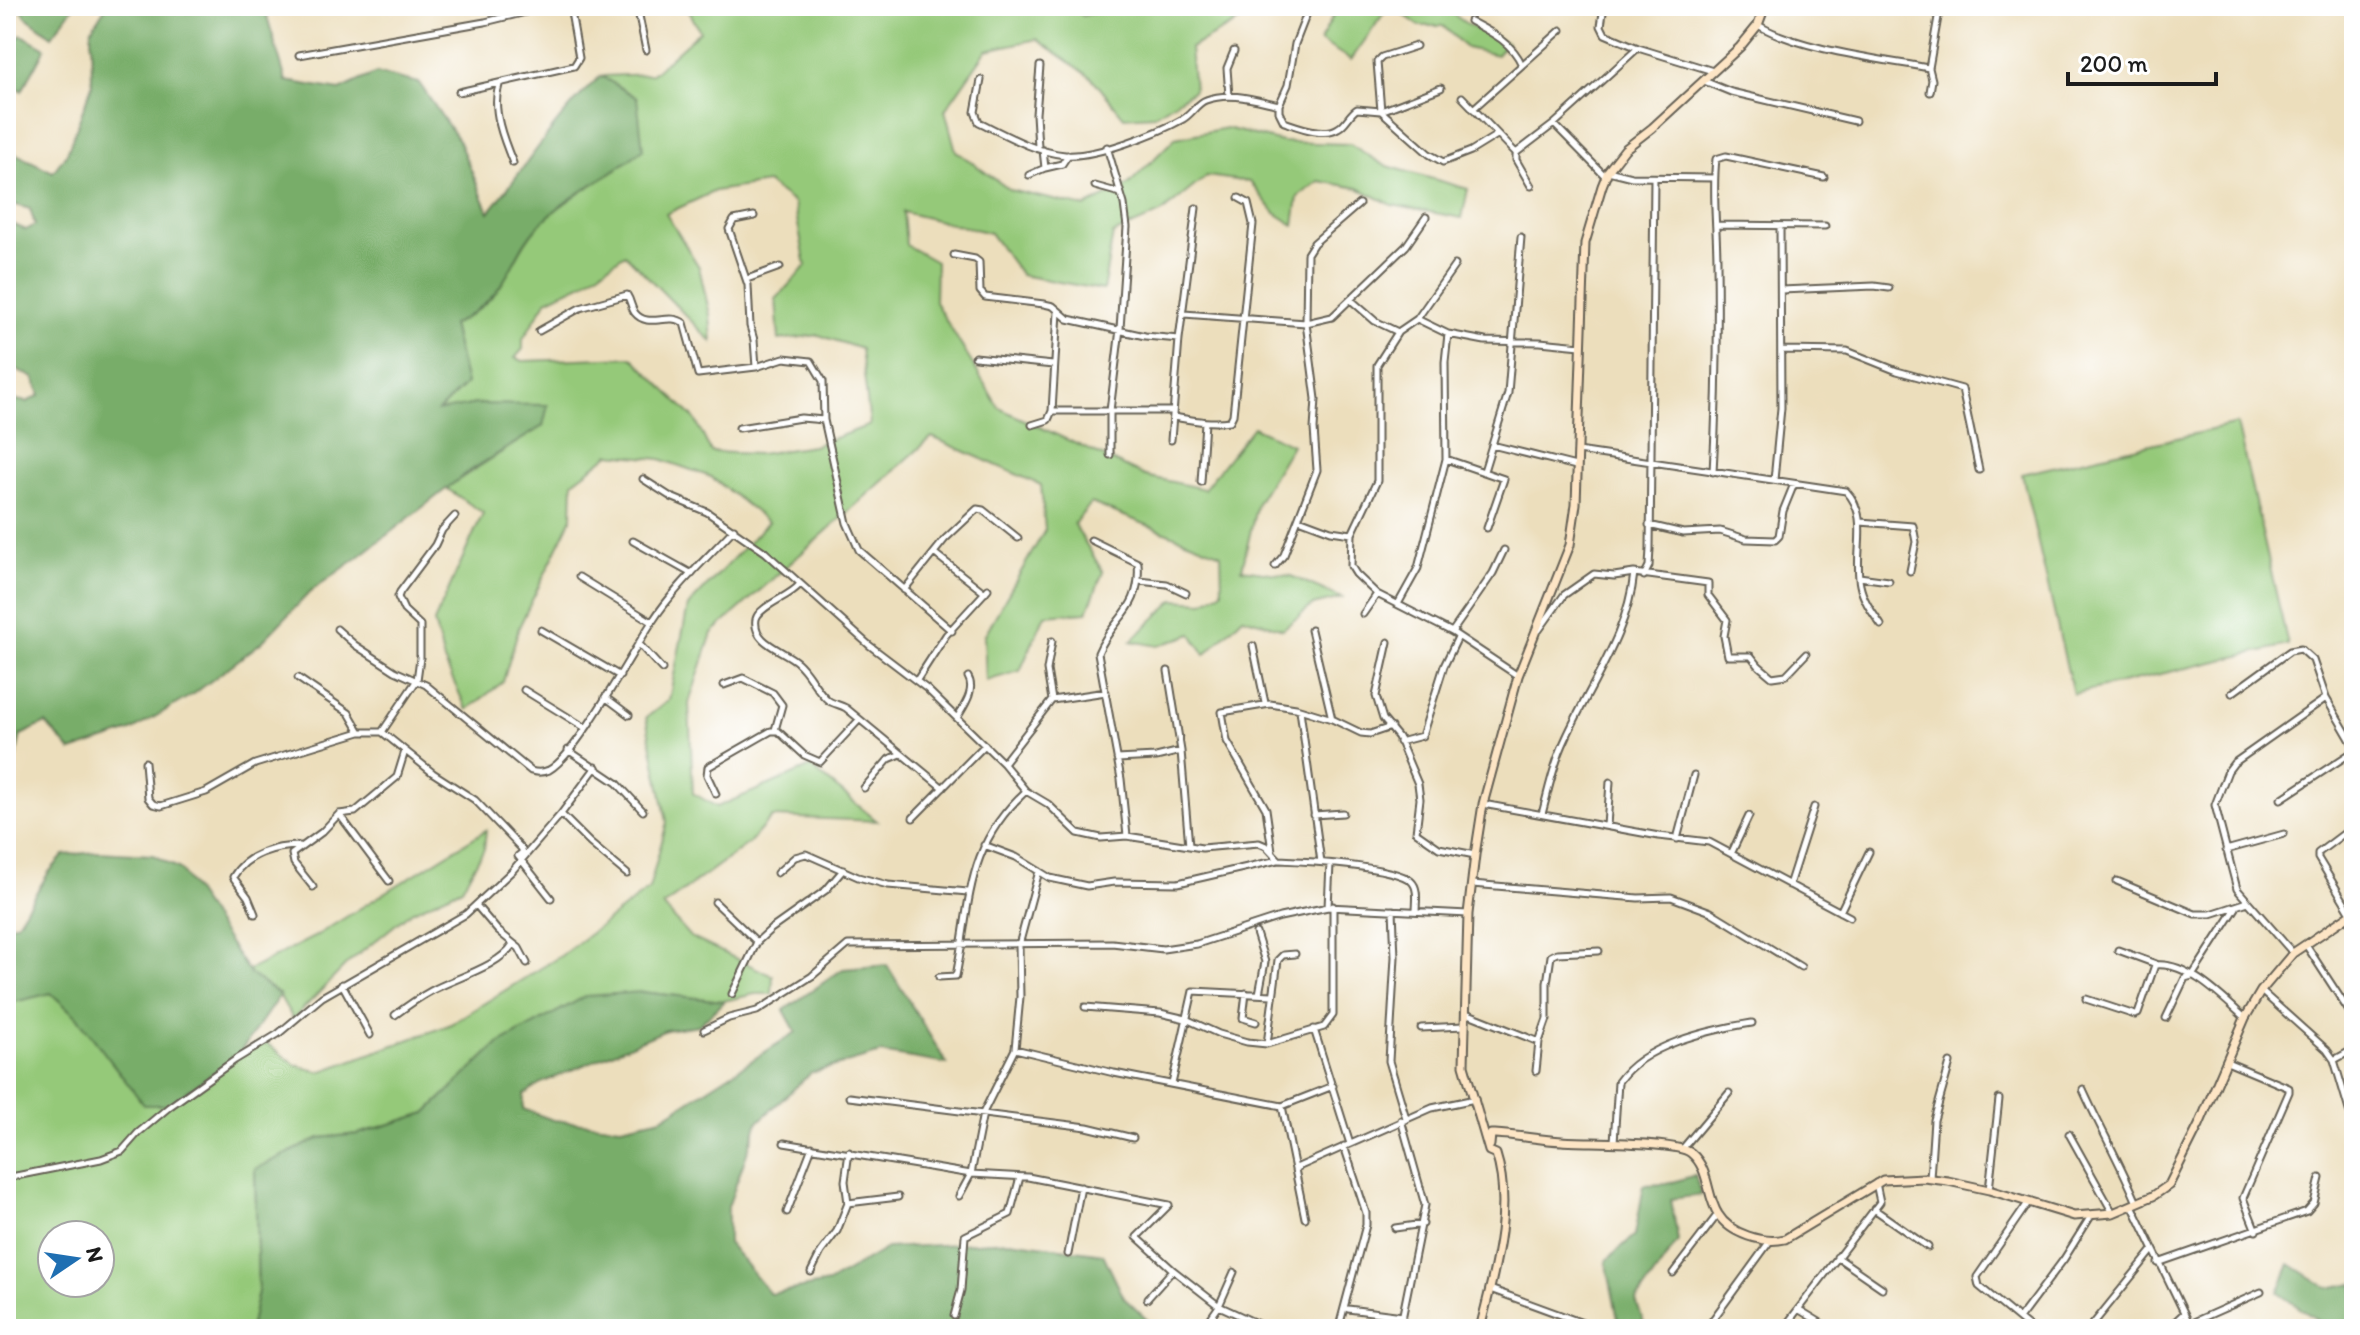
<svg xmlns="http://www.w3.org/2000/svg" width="2360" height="1335" viewBox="0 0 2360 1335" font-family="Itim,sans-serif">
<rect width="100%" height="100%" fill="#fff"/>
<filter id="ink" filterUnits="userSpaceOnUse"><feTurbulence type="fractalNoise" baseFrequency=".0125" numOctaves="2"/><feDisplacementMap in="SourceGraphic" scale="16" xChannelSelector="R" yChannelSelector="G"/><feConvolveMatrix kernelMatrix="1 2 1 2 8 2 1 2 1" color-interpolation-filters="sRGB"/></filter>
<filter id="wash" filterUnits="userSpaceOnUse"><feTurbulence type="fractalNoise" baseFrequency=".006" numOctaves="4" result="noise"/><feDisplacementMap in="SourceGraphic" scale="32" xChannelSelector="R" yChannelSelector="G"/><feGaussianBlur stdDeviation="1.8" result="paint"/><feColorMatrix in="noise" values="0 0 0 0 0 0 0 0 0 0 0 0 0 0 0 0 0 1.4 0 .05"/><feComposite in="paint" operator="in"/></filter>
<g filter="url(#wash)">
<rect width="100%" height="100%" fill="#ecdebc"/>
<path fill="#95c979" stroke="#58724a" stroke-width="2" fill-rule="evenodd" d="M686 6H1071L1083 16 1116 6H1274L1238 22 1190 48 1194 90 1155 115 1124 117 1092 78 1037 39 987 50 945 110 956 151 1010 190 1085 207 1127 186 1175 138 1226 128 1282 142 1350 144 1384 165 1468 189 1462 218 1392 205 1358 188 1319 181 1298 197 1294 225 1275 213 1250 182 1207 176 1161 213 1113 234 1103 290 1021 275 990 233 903 212 906 245 936 262 935 302 999 408 1145 476 1204 489 1253 427 1292 445 1257 503 1242 569 1291 576 1342 598 1313 605 1283 629 1243 617 1205 655 1192 634 1158 646 1131 641 1174 600 1204 602 1222 591 1221 554 1091 503 1074 524 1103 572 1087 612 1045 615 1020 671 986 681 984 636 1045 530 1041 485 932 437 712 633 689 703 693 793 717 807 811 767 877 821 772 817 749 843 663 906 690 937 773 976 772 994H755L724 1001 642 992 498 1044 426 1113 358 1134 320 1138 255 1169 258 1292 250 1329H6V1004L51 993 77 1017 105 1053 238 1055 262 1040 296 1065 320 1072 449 1025 562 955 649 889 667 822 646 718 669 700 688 606 768 522 711 477 660 459 610 454 573 482 572 518 519 627 503 682 467 710 444 661 434 622 483 513 446 488 542 426 476 404 437 412 466 384 452 325C468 317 485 306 496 291 512 272 519 247 536 228 559 203 589 187 617 170L637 98 601 76 652 74 700 31ZM767 183 794 203 806 266 776 299 779 340 819 335 861 349 870 425 813 446 759 454 711 452 695 419 632 357 523 361 515 358 523 349V339L547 300 585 282 625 254 712 342 710 315 699 267 666 214 715 191ZM52 1235H100V1283H52Z
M1338 6H1389L1351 60 1320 41Z
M1391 6H1468L1453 14 1468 25 1507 43 1497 55 1466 48 1443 26H1420Z
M2237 424 2288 645 2073 694 2022 474Z
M486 830 484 849 462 888 411 912 348 963 293 1019 279 995 243 973 314 937Z"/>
<path fill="#78ad69" stroke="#4a6442" stroke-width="2" d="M19 6H74L52 36 26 17Z
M106 6H264L286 81 340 90 376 73 419 83 458 140 489 212C527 166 556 115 601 76L637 98 643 149C610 177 570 194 539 225 519 245 513 271 496 292 484 306 468 317 452 325L466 384 438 411 476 404 548 405 543 426 468 472 356 559 311 591 262 642 195 693 131 731 71 751 46 723 21 735 6 798V398L27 402 40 395 34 378 6 364V292L11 293 6 280V221L26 230 35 225 30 209 6 202V152L8 150 53 172 67 153 92 85 91 30Z
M22 35 45 48 22 91 6 79V43Z
M98 852 153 855 180 869 250 974 280 995 238 1055 168 1105H144L77 1017 51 993 6 1004V927L17 923 49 872 64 855Z
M887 965 947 1064 881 1053 811 1073 758 1122 728 1207V1243L770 1294 828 1283 887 1248 1010 1241 1103 1254 1124 1298 1157 1329H250L258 1292 255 1169 320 1138 358 1134 426 1113 498 1044 586 996 642 992 724 1001 699 1025 666 1030 539 1084 524 1095 523 1109 553 1120 621 1127 662 1118 796 1032 784 1010 843 969Z
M1695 1175 1701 1195 1671 1199 1678 1241 1636 1301 1646 1329H1620L1606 1261 1635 1235 1644 1185 1667 1184Z
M2290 1264 2328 1288 2354 1283V1329H2320V1322L2278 1293Z"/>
</g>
<g filter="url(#ink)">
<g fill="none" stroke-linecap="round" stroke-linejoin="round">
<g stroke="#656054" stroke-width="9">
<path id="street" d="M637 6 646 50
M661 6 666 10
M1604 6 1601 26 1605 34 1638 48 1713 71
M1309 8 1295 44 1288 85 1279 105V112L1284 122C1299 127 1324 137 1338 128 1346 124 1349 114 1357 109L1381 111 1441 88
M1470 21C1491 32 1512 42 1522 65
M1758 25C1800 50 1880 59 1929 68
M1416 46 1382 57 1377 62 1381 111 1429 154 1443 162 1471 151 1497 135
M299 55 485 22 550 6
M981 80 975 112 979 122C1006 135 1035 152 1065 155 1094 158 1158 133 1183 119 1192 114 1197 103 1206 100 1230 91 1256 100 1279 105
M1704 81 1731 92 1855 121
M499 85C491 109 504 141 513 163
M459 92 574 66 579 58 570 6
M1930 92 1932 80 1929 68 1940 6
M1229 96 1227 68 1234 51
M1462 97 1516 153V160L1531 186
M1473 109 1561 30
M1554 124 1605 176
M1038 147 1036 114 1040 66
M1107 147 1124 204 1127 227 1120 329 1110 411V455
M1516 153 1554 124 1638 48
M1045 168 1062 164 1068 155
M1608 171 1632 177 1714 178
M1029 175 1045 168 1043 150
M1095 186 1120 193
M754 216 734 220 729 229 748 285 750 326 754 340 756 367
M1717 225 1825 226
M954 255 975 259 979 262 980 291 985 297 1044 304 1053 306 1068 319 1145 336 1179 339
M1455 265 1417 319 1398 332 1377 365V481L1352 534 1351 566 1356 574 1377 594 1452 632 1518 676
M747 279 780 267
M1781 290 1874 286 1889 288
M1351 300 1375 321 1398 332
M1058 312 1052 411H1173
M1184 314 1306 323 1332 317 1406 246 1426 217
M1417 319 1448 334 1485 341 1540 342 1581 346
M539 331 580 308 627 295C631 301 631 308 635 313 648 329 669 312 684 323L698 374 756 367 784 358 811 361 823 381 824 420 847 523 859 550 952 631
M1781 350 1847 351 1897 371 1962 389 1979 470
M975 357 1053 365
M1173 417C1192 420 1210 424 1230 421L1233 415 1253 224 1248 203 1239 198
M1032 425 1048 420 1052 411
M739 428 801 418 824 420
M1171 440 1179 339 1196 208
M1492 445 1576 466
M1578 451 1846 491C1871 517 1853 553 1860 585 1863 600 1872 612 1881 625
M1446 459 1504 479 1487 528
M1484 471 1508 393 1521 237
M1713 472C1717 402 1718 333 1717 263 1717 229 1712 193 1716 159L1726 156 1824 177
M643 479 671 497 707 512 765 552 869 645 927 689 1003 763 1026 791 1048 804 1078 833 1101 838 1127 836 1202 848 1259 843 1266 846 1279 860C1304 861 1394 866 1411 881 1419 888 1416 902 1416 911
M1774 480 1781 408 1780 226
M1201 482 1205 422
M1299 519 1331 531 1352 534
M1860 522 1913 526 1916 542 1910 571
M1649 525 1683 533 1720 531 1746 539 1775 540 1779 536 1783 511 1794 484
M1091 540 1138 563C1142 611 1113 616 1098 653L1121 779 1127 836
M633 541 692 574
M934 553 985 593
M1275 566 1284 555 1317 470 1314 429 1316 399 1306 323 1307 254 1314 243 1359 204
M1644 576 1649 566 1650 549 1654 178
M579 577 652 622
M1859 577 1889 581
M1139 581 1167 584 1186 593
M799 585C791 596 759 606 756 619 752 643 784 650 797 662 810 673 816 691 829 701 834 704 841 705 846 708L943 788
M904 590 945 539 977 509 983 510 1018 538
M1398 604 1418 568 1446 459 1445 362 1448 334
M1363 614 1377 594
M337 629 355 645 395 671 426 685 531 771C537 773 542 773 549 770 577 755 631 653 652 622 674 588 706 559 734 529
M541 630 620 676
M1311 630 1332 719
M1539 630 1564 595 1594 574 1614 576 1634 573 1708 583V595L1727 620 1724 636 1728 656H1751L1759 666 1772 677 1786 675 1806 654
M1452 632 1493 573 1504 550
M1052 641 1047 670 1052 700
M1388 642 1376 696 1383 719 1398 737 1418 784 1420 799 1416 832 1439 848 1475 855
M639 644 662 669
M1253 646 1265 703
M1168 671 1181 751 1189 846
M298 678 349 713 360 732
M917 680 946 635 988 589
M724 685 743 678 773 693 782 705 775 730
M524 690 584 727
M2232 693 2290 651 2301 649 2313 660 2326 698 2354 746
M605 697 629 715
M1300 710 1321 862
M957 718C964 706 976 690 968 677
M382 732 417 680 420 658V625L404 610 398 597 400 592 435 545 442 530 455 516
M1399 742 1422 736 1444 666 1458 637
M568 750 617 783 643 811
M1117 759 1156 757 1181 751
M145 762 148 798 153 804 161 806 206 792 255 764 360 732H382L433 773 475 800 521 848 523 852 518 856 551 898
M1003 763 1052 700 1106 692
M864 788 889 759 901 754
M716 794 707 775 708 767 771 731H778L804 755 820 762 859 720
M2281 799 2354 751
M1483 804 1659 836 1709 842 1850 917
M339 814 389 881
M561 814 590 843 627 874
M1542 814C1549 788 1554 763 1566 738 1591 683 1628 634 1634 573
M1314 815 1343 813
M913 818 985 745
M1607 826 1610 782
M1677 839 1694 775
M984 845 1016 857 1050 878 1087 886 1114 882 1178 883 1278 860
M2226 850 2284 834
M1272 851 1266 809 1227 741 1222 712 1270 704 1296 708 1332 719 1361 733 1370 734 1391 727
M1732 852 1749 816
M777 873 795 857 806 854 858 877 888 885 968 892
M2117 881 2195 914H2211L2248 902
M1472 884 1638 898 1671 897 1711 912 1801 967
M1789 885 1814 807
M313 887 294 863 292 854 322 832 339 814 355 812 397 777 405 751
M715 902 757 942
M476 905 498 931 519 948 527 963
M1328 907 1330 864
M1393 910 1395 957 1389 1061 1406 1118
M1840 912 1869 852
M2351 913 2318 858V853L2354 826
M255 914 248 897 233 877C246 854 275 846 300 846
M1256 933 1265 962 1259 994
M2306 945 2354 1019
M2118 950 2156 964
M2293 953 2237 889 2215 805 2228 771 2234 763 2326 698
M939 977 956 976C971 902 965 846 1026 791
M342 984 370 1035
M2261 991 2327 1050 2334 1060 2354 1127
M1246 993 1243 1018 1256 1022
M732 994 757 942 771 929 826 890 843 870
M2086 999 2135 1015 2138 1014 2155 965C2187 961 2223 998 2245 1018
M2346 1006 2354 1000
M1085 1007 1160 1013 1186 1019 1219 1034 1247 1042 1267 1044 1324 1027 1333 1015V906
M1466 1013 1539 1042
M395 1015C407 1006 418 998 431 991 454 978 499 967 513 944
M2166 1018 2185 978 2192 976 2236 908
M1421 1028 1464 1026
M1314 1029 1350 1144
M704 1030 729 1018 757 1011 812 976 848 945 1112 943 1163 949 1197 944 1280 917 1328 907 1468 914
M1267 1044 1278 960 1283 955 1295 954
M1015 1049 1114 1073 1282 1106 1333 1086
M2334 1060 2354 1049
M2227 1062 2289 1088V1092L2243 1198 2256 1231
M1536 1071 1539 1042 1547 1019V983L1551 956 1557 953 1599 951
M1172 1084 1193 991 1272 995
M2083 1090C2100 1128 2121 1164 2137 1203
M849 1097 1087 1127 1133 1138
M1282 1106 1305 1218
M2069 1134 2113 1213
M1614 1142 1618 1082C1644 1044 1709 1030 1752 1023
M784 1143 971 1174 1028 1177 1169 1205
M1683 1148 1729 1093
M1296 1168 1432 1108 1475 1099
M6 1178 101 1159 122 1151 138 1133 169 1107 235 1060 278 1034 322 997 466 914 512 871 561 814 596 767
M1930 1178 1934 1120 1950 1063
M1989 1190 1999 1099
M959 1196 971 1174 983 1113 1015 1049 1020 997 1019 945 1039 871
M848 1203 898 1197
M2028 1203 1977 1277 1979 1286 2031 1329
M1169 1205 1137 1237 1173 1270 1219 1306 1269 1329
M2132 1205 2192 1329
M1874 1209 1928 1247
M787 1212 812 1147
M1395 1228 1423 1224
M1068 1254 1081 1187
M1837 1257 1882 1288
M2158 1263 2307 1211 2314 1203 2320 1178
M811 1272 821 1252 837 1231 848 1203 845 1181 849 1152
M1673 1273 1718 1214
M1490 1289 1599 1329
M1147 1299 1173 1270
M1348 1309 1403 1316
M1798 1309 1831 1329
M954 1316 961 1290 965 1236 1010 1214 1020 1177
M2019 1319 2064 1259 2091 1216
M1340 1323 1366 1225V1213L1344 1146
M2189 1324 2261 1292
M1933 1328 1934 1329
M1203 1329 1219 1306 1234 1272
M1400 1329 1425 1205 1401 1120
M1706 1329 1770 1241
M1783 1329 1880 1202 1876 1183
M2089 1329 2153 1250
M2167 1329 2183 1314"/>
</g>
<g stroke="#656054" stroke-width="11">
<path id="secondary" d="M1490 1145 1491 1134H1495C1517 1135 1540 1140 1562 1141 1586 1143 1677 1141 1691 1153 1710 1169 1706 1195 1718 1214 1730 1234 1763 1244 1785 1239L1883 1180 1924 1178 1948 1181 1989 1190 2074 1216 2113 1213 2153 1196 2169 1185 2199 1125 2245 1018 2261 991 2293 953 2354 912
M1480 1329C1493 1275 1514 1209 1496 1154L1489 1151 1464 1065 1468 914 1475 855 1483 804 1518 676 1570 545 1576 504 1585 243 1602 186 1608 171 1625 149 1652 128 1740 47 1758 25 1765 6"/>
</g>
<use href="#street" stroke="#fff" stroke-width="5"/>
<use href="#secondary" stroke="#fde5c5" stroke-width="7"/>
</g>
</g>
<rect width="2360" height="1335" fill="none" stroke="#fff" stroke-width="32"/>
<g transform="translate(76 1259) rotate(77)"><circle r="38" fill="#ffffff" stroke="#a4a4a4" stroke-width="2"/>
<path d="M0-6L14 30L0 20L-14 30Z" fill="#1f6fb2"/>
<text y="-12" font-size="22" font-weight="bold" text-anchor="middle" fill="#1c1c1c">N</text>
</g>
<path d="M2068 72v12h148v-12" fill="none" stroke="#1c1c1c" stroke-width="4"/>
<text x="2080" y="72" font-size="24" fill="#1c1c1c" stroke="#ffffff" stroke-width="6" paint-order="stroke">200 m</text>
</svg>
